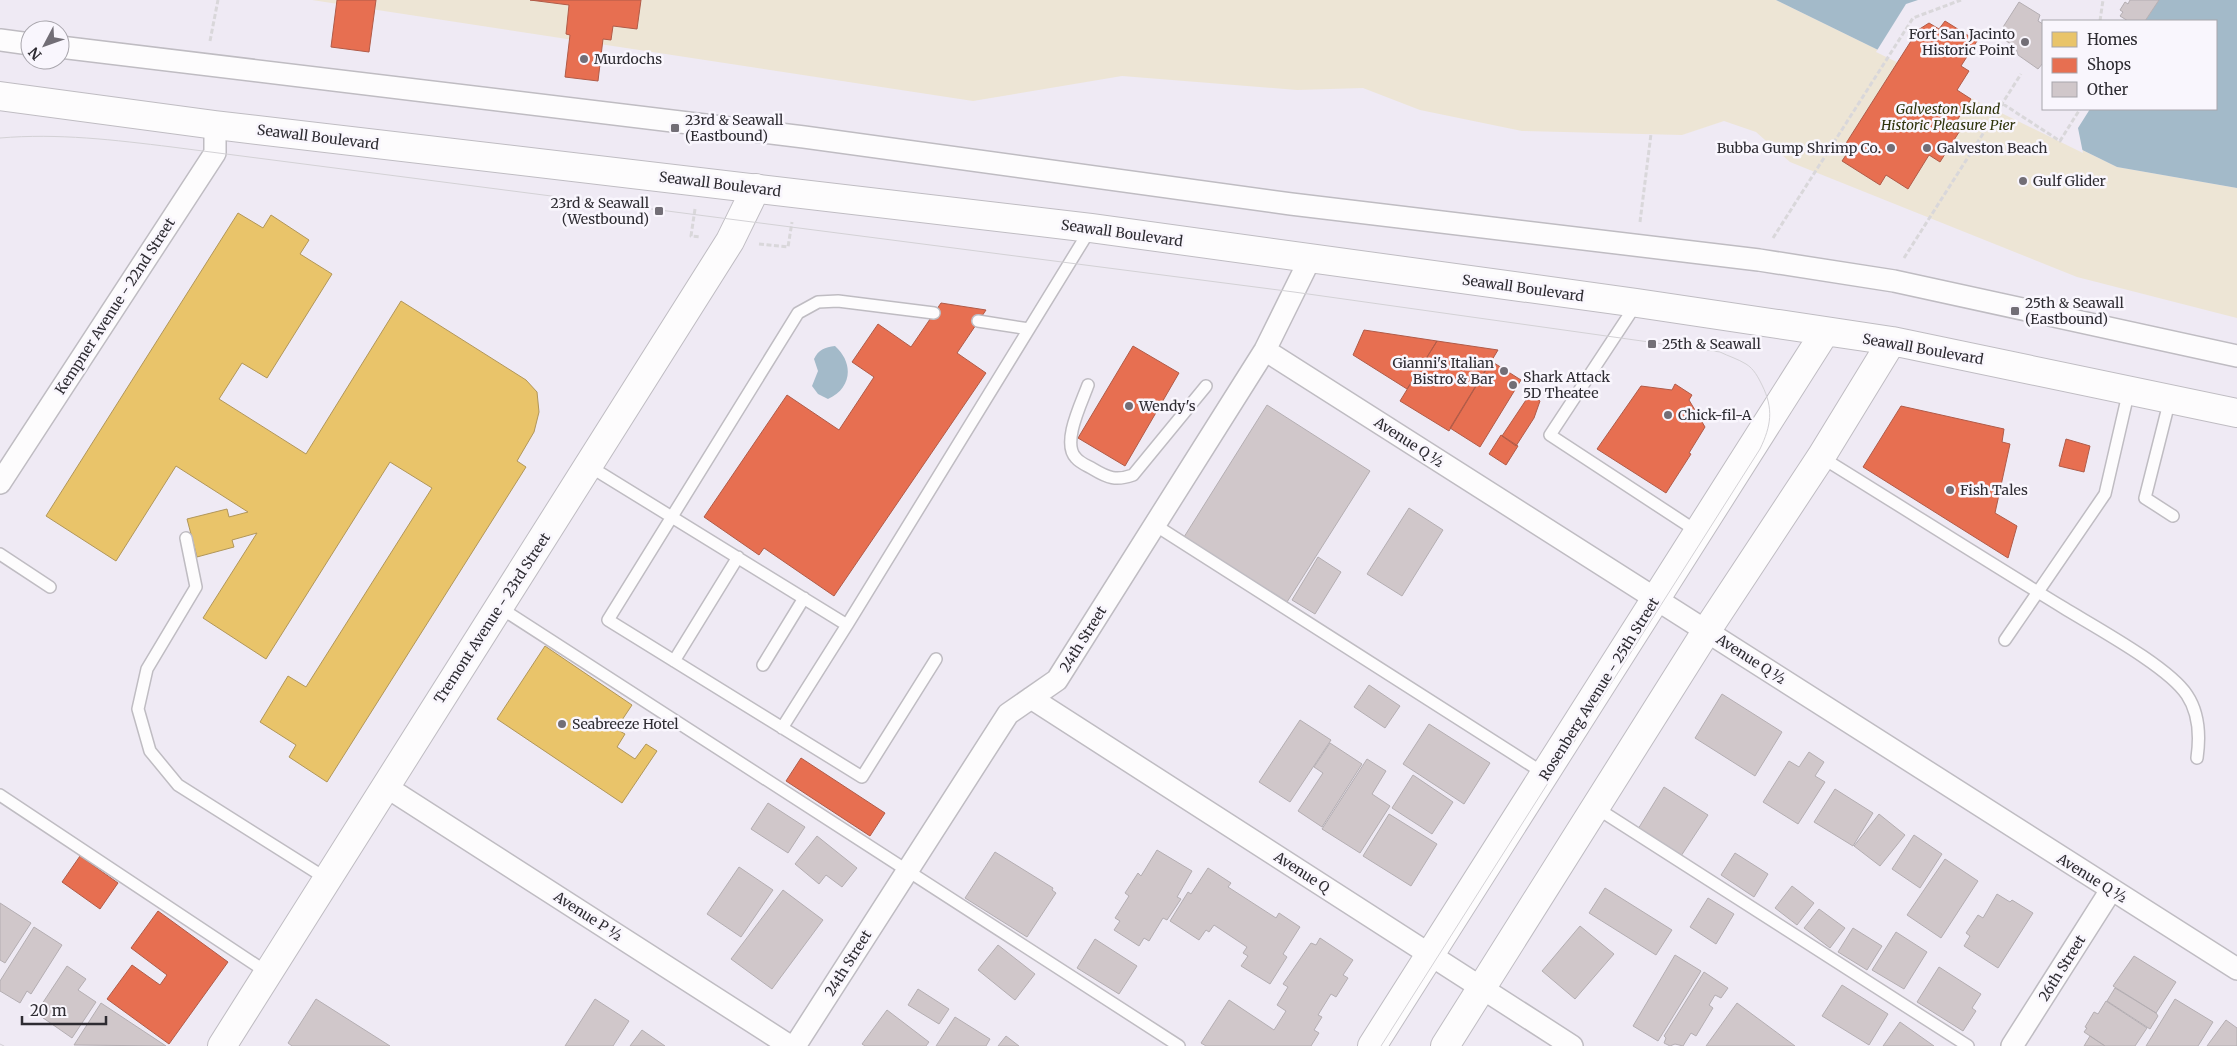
<svg xmlns="http://www.w3.org/2000/svg" width="2237" height="1046" font-family="Merriweather,serif">
<style>
.sand{fill:#ede5d5}
.water{fill:#a3bac9;fill-rule:evenodd}
.pier{fill:#efeaf4}
.homes{fill:#e9c46a;stroke:#b19659}
.shops{fill:#e76f51;stroke:#b05b48}
.building{fill:#d0c7ca;stroke:#b4aeb2}
.lines{fill:none;stroke-linecap:round;stroke-linejoin:round}
.lane-casing{stroke:#bfbcc2;stroke-width:14}
.street-casing{stroke:#bfbcc2;stroke-width:24}
.secondary-casing{stroke:#bfbcc2;stroke-width:30}
.primary-casing{stroke:#bfbcc2;stroke-width:30}
.path{stroke:#d9d7da;stroke-width:3;stroke-dasharray:5 2.5;stroke-linecap:butt}
.lane{stroke:#fdfcfd;stroke-width:11}
.street{stroke:#fdfcfd;stroke-width:21}
.secondary{stroke:#fdfcfd;stroke-width:28}
.primary{stroke:#fdfcfd;stroke-width:28}
.tram{stroke:#d3d1d5;stroke-width:1}
.poi-dot{fill:#726e76;stroke:#f9f6fd;stroke-width:2}
.labels{text-anchor:middle;stroke-width:5;stroke-linejoin:round;paint-order:stroke}
.poi-label{font-size:14px;fill:#2e2c32;stroke:#f9f6fd;text-anchor:start}
.park-label{font-size:14px;font-style:italic;fill:#2e330a;stroke:#f9f6fd}
.street-label{font-size:14px;fill:#2e2c32;stroke:#f9f6fd}
</style>
<rect width="100%" height="100%" fill="#efeaf4"/>
<path class="sand" d="M312 0H1776L2117 167 2237 188V318L2077 277 1790 162 1756 132 1724 121 1682 135 1522 131 1420 110 1363 88 1297 90 1122 76 973 101Z"/>
<path class="water" d="M1776 0H2237V188L2117 167ZM2043 21H2216V109H2043Z
M835 346C854 363 852 388 828 399L818 394 812 386 818 371 814 359C818 350 825 347 835 346Z"/>
<path class="pier" d="M1918 0H2159L2145 21H2043V109H2090L2078 128 2083 153 1876 52 1906 4Z"/>
<path class="homes" d="M238 213 263 228 271 215 309 240 300 254 332 274 267 378 242 363 219 399 306 454 401 301 526 380 537 392 539 412 534 432 517 461 526 467 327 782 289 757 296 745 260 722 288 676 306 687 432 488 390 462 266 659 203 618 257 533 232 540 234 547 197 557 187 519 227 509 229 517 248 512 176 466 116 561 46 516Z
M545 646 632 705 616 729 625 734 617 747 635 759 646 744 657 751 622 803 497 719Z"/>
<path class="shops" d="M337 0H376L369 52 331 47Z
M530 0H641L637 29 613 26 611 40 603 39 598 81 565 77 570 35 566 34 569 5Z
M1945 21 1977 41 1961 66 1969 71 1957 90 1971 99 1954 125 1961 129 1940 162 1929 155 1908 189 1886 175 1880 185 1842 161 1848 152 1843 148 1918 30 1929 23 1939 29Z
M941 303 986 310 957 353 986 373 834 596 764 548 759 555 704 517 787 395 839 430 874 377 852 362 878 324 911 347Z
M1364 330 1437 341 1407 389 1353 355Z
M1437 341 1498 350 1449 431 1400 401Z
M1133 346 1179 373 1125 466 1078 438Z
M1491 361 1521 380 1480 447 1450 428Z
M1675 384 1692 395 1689 400 1705 427 1689 453 1691 454 1666 493 1597 449 1641 386 1672 390Z
M1530 394 1540 401 1534 418 1516 446 1502 436Z
M1901 406 2004 429 2002 442 2010 444 1995 513 2017 526 2008 558 1863 467Z
M1501 435 1518 446 1506 465 1489 454Z
M2066 439 2090 446 2084 472 2059 466Z
M801 758 885 813 870 836 786 781Z
M80 856 118 883 100 909 62 882Z
M158 911 228 962 169 1044 107 999 132 965 160 985 167 975 131 948Z"/>
<path class="building" d="M2130 0H2159L2145 21H2128L2120 16 2123 12 2120 10 2125 2 2128 4Z
M2019 2 2040 15 2038 21 2043 24V63L2038 69 2018 55 2016 48 1998 35Z
M1267 405 1370 471 1287 602 1184 537Z
M1409 508 1443 530 1402 596 1367 574Z
M1318 557 1341 572 1315 614 1292 600Z
M1369 685 1400 706 1385 728 1354 707Z
M1722 694 1782 732 1755 776 1695 738Z
M1300 720 1331 740 1290 802 1259 782Z
M1429 724 1490 763 1464 804 1403 764Z
M1330 743 1362 764 1322 827 1298 811 1323 773 1314 767Z
M1809 752 1824 762 1815 776 1825 782 1798 824 1763 802 1789 761 1799 767Z
M1367 759 1386 771 1372 794 1390 806 1360 853 1322 829Z
M1413 775 1453 802 1432 834 1392 808Z
M1664 787 1708 815 1681 856 1638 829Z
M1835 789 1873 813 1853 846 1814 822Z
M768 803 805 827 788 853 751 829Z
M1389 814 1437 844 1411 886 1363 856Z
M1879 814 1905 835 1880 866 1854 846Z
M1914 835 1942 854 1920 888 1892 869Z
M817 836 857 868 842 887 826 875 819 884 795 864Z
M1157 850 1192 871 1177 897 1181 899 1167 920 1163 918 1149 941 1144 938 1139 946 1114 930 1120 921 1115 918 1129 896 1125 893 1138 873 1141 876Z
M995 852 1053 888 1052 890 1056 893 1027 937 965 898Z
M1735 853 1768 874 1754 897 1721 875Z
M1945 859 1978 881 1941 938 1907 915Z
M739 867 773 890 741 937 707 914Z
M1208 868 1231 883 1228 887 1276 918 1279 913 1300 927 1283 954 1287 957 1270 984 1241 966 1248 956 1243 953 1247 947 1214 925 1209 932 1206 930 1199 940 1170 921 1188 892 1191 894Z
M1792 886 1814 903 1797 925 1775 908Z
M1605 888 1672 930 1656 955 1589 913Z
M783 890 823 920 772 989 731 959Z
M1997 894 2010 902 2012 900 2033 913 1998 968 1964 946 1970 936 1966 933 1978 915 1983 918Z
M1708 898 1734 914 1716 944 1690 927Z
M0 903 31 923 5 963 0 960Z
M1819 909 1845 928 1830 948 1804 928Z
M1580 926 1614 954 1575 999 1542 971Z
M34 927 62 945 31 994 27 991 20 1003 0 991V981Z
M1853 928 1882 946 1867 970 1838 952Z
M1896 932 1927 952 1904 989 1872 970Z
M1320 938 1353 960 1343 975 1348 978 1336 997 1331 994 1318 1015 1322 1017 1314 1030 1319 1033 1311 1046H1206L1201 1043 1229 1000 1274 1030 1286 1011 1277 1005 1288 987 1283 984 1311 943 1316 945Z
M1095 939 1137 966 1119 994 1077 968Z
M998 945 1035 974 1015 1000 978 970Z
M1675 955 1701 971 1658 1041 1633 1026Z
M2134 956 2176 982 2156 1013 2113 986Z
M67 966 86 979 78 990 96 1002 72 1038 36 1013Z
M1939 967 1981 994 1972 1008 1976 1011 1963 1031 1917 1002Z
M1704 972 1728 988 1721 998 1715 995 1709 1005 1713 1008 1696 1036 1691 1033 1683 1046 1675 1044 1670 1046 1664 1043 1666 1038 1664 1036Z
M1842 985 1888 1014 1869 1045 1822 1016Z
M2115 988 2156 1013 2158 1016 2150 1029 2107 1001Z
M918 989 949 1009 939 1024 908 1005Z
M316 999 390 1046H292L288 1043Z
M595 999 629 1021 613 1046H565Z
M2175 999 2213 1022 2198 1046H2146Z
M2106 1001 2147 1028 2135 1046H2105L2084 1032 2087 1028 2085 1027 2094 1012 2098 1014Z
M101 1003 166 1046 74 1045Z
M1737 1003 1795 1046H1706Z
M887 1010 929 1042 926 1046H865L862 1044Z
M955 1017 990 1039 986 1046H936Z
M2226 1020 2237 1028V1046H2207Z
M1900 1022 1934 1046H1883Z
M642 1030 665 1046H630Z
M1006 1036 1019 1046H998Z
M2090 1036 2105 1046H2084Z"/>
<g class="lines">
<g class="lane-casing">
<path id="lane" d="M1637 303 1550 435 1698 532
M934 313 838 301 818 302 798 313 608 620 862 777 936 659
M978 321 1029 329
M1088 385C1082 402 1061 443 1076 458 1080 463 1088 466 1093 469 1108 478 1116 481 1133 475L1206 386
M2170 399 2145 498 2173 516
M1821 457C1902 507 1982 558 2064 608 2095 627 2169 667 2187 695 2199 713 2200 737 2197 758
M589 466 847 625 1091 228
M1155 525 1545 774
M186 538 196 587 147 669 138 709 150 751 178 785 327 879
M0 554 50 587
M499 607 1179 1046
M2005 640 2105 494 2129 390
M674 661 738 557
M763 665 804 598
M782 728 847 625
M0 795 268 973
M1595 807 1968 1046"/>
</g>
<g class="street-casing">
<path id="street" d="M0 40 30 44
M60 47 804 137 1291 204 1759 260 1894 281 2237 356
M1265 350 2237 969
M0 483 215 153V125
M1031 698 1572 1046
M385 786 790 1046
M795 1046 1008 714 1057 680 1265 350 1310 259
M2012 1046 2111 890"/>
</g>
<g class="secondary-casing">
<path id="secondary" d="M222 1046 730 241 756 188"/>
</g>
<g class="primary-casing">
<path id="primary" d="M0 96 215 125 1091 228 1637 303 1892 341 2237 413
M1372 1046 1825 332
M1445 1046 1707 630 1821 457 1892 341"/>
</g>
<path class="path" d="M2100 21 2103 0
M210 41 218 0
M2003 104 2060 141 2080 109
M695 209 691 236 700 237
M1640 222 1651 134
M1773 238 1913 18 1961 0
M759 244 788 247 792 222
M1904 258 2021 74"/>
<use href="#lane" class="lane"/>
<use href="#street" class="street"/>
<use href="#secondary" class="secondary"/>
<use href="#primary" class="primary"/>
<path class="tram" d="M0 138C58 133 115 140 172 147L1294 292 1720 352C1728 356 1738 359 1746 364 1754 369 1758 377 1762 385 1774 409 1771 426 1760 449L1381 1046
M0 1044 4 1046"/>
</g>
<g class="poi-dot">
<circle cx="2025" cy="42" r="5"/>
<circle cx="584" cy="59" r="5"/>
<rect x="670" y="123" width="10" height="10" rx="2.5"/>
<circle cx="1891" cy="148" r="5"/>
<circle cx="1927" cy="148" r="5"/>
<circle cx="2023" cy="181" r="5"/>
<rect x="654" y="206" width="10" height="10" rx="2.5"/>
<rect x="2010" y="306" width="10" height="10" rx="2.5"/>
<rect x="1647" y="339" width="10" height="10" rx="2.5"/>
<circle cx="1504" cy="371" r="5"/>
<circle cx="1513" cy="385" r="5"/>
<circle cx="1129" cy="406" r="5"/>
<circle cx="1668" cy="415" r="5"/>
<circle cx="1950" cy="490" r="5"/>
<circle cx="562" cy="724" r="5"/>
</g>
<g class="labels">
<g class="poi-label">
<text x="2015" y="39" text-anchor="end">Fort San Jacinto<tspan x="2015" dy="16">Historic Point</tspan></text>
<text x="594" y="64">Murdochs</text>
<text x="685" y="125">23rd &amp; Seawall<tspan x="685" dy="16">(Eastbound)</tspan></text>
<text x="1881" y="153" text-anchor="end">Bubba Gump Shrimp Co.</text>
<text x="1937" y="153">Galveston Beach</text>
<text x="2033" y="186">Gulf Glider</text>
<text x="649" y="208" text-anchor="end">23rd &amp; Seawall<tspan x="649" dy="16">(Westbound)</tspan></text>
<text x="2025" y="308">25th &amp; Seawall<tspan x="2025" dy="16">(Eastbound)</tspan></text>
<text x="1662" y="349">25th &amp; Seawall</text>
<text x="1494" y="368" text-anchor="end">Gianni's Italian<tspan x="1494" dy="16">Bistro &amp; Bar</tspan></text>
<text x="1523" y="382">Shark Attack<tspan x="1523" dy="16">5D Theatee</tspan></text>
<text x="1139" y="411">Wendy's</text>
<text x="1678" y="420">Chick-fil-A</text>
<text x="1960" y="495">Fish Tales</text>
<text x="572" y="729">Seabreeze Hotel</text>
</g>
<g class="park-label">
<text x="1948" y="114">Galveston Island<tspan x="1948" dy="16">Historic Pleasure Pier</tspan></text>
</g>
<g class="street-label">
<text transform="translate(318 137) rotate(7)" y="5">Seawall Boulevard</text>
<text transform="translate(720 184) rotate(7)" y="5">Seawall Boulevard</text>
<text transform="translate(1122 233) rotate(8)" y="5">Seawall Boulevard</text>
<text transform="translate(1523 288) rotate(8)" y="5">Seawall Boulevard</text>
<text transform="translate(115 306) rotate(-57)" y="5">Kempner Avenue - 22nd Street</text>
<text transform="translate(1923 349) rotate(10)" y="5">Seawall Boulevard</text>
<text transform="translate(1409 442) rotate(33)" y="5">Avenue Q ½</text>
<text transform="translate(492 618) rotate(-57)" y="5">Tremont Avenue - 23rd Street</text>
<text transform="translate(1083 639) rotate(-58)" y="5">24th Street</text>
<text transform="translate(1751 659) rotate(33)" y="5">Avenue Q ½</text>
<text transform="translate(1599 689) rotate(-58)" y="5">Rosenberg Avenue - 25th Street</text>
<text transform="translate(1302 872) rotate(33)" y="5">Avenue Q</text>
<text transform="translate(2092 878) rotate(32)" y="5">Avenue Q ½</text>
<text transform="translate(588 916) rotate(33)" y="5">Avenue P ½</text>
<text transform="translate(848 963) rotate(-58)" y="5">24th Street</text>
<text transform="translate(2062 968) rotate(-58)" y="5">26th Street</text>
</g>
</g>
<rect x="2042" y="20" width="175" height="90" fill="#f9f6fd" stroke="#a8a5ac"/>
<rect x="2052" y="32" width="25" height="15" fill="#e9c46a" stroke="#a8a5ac"/>
<text x="2087" y="45" font-size="15" fill="#2e2c32">Homes</text>
<rect x="2052" y="58" width="25" height="15" fill="#e76f51" stroke="#a8a5ac"/>
<text x="2087" y="70" font-size="15" fill="#2e2c32">Shops</text>
<rect x="2052" y="82" width="25" height="15" fill="#d0c7ca" stroke="#a8a5ac"/>
<text x="2087" y="95" font-size="15" fill="#2e2c32">Other</text>
<g transform="translate(45 45) rotate(229)"><circle r="24" fill="#f9f6fd" stroke="#a8a5ac"/>
<path d="M0-4L9 19L0 12L-9 19Z" fill="#726e76"/>
<text y="-8" font-size="14" font-weight="bold" text-anchor="middle" fill="#2e2c32">N</text>
</g>
<path d="M22 1016v8h84v-8" fill="none" stroke="#2e2c32" stroke-width="2.5"/>
<text x="30" y="1016" font-size="15" fill="#2e2c32" stroke="#f9f6fd" stroke-width="4" paint-order="stroke">20 m</text>
</svg>
